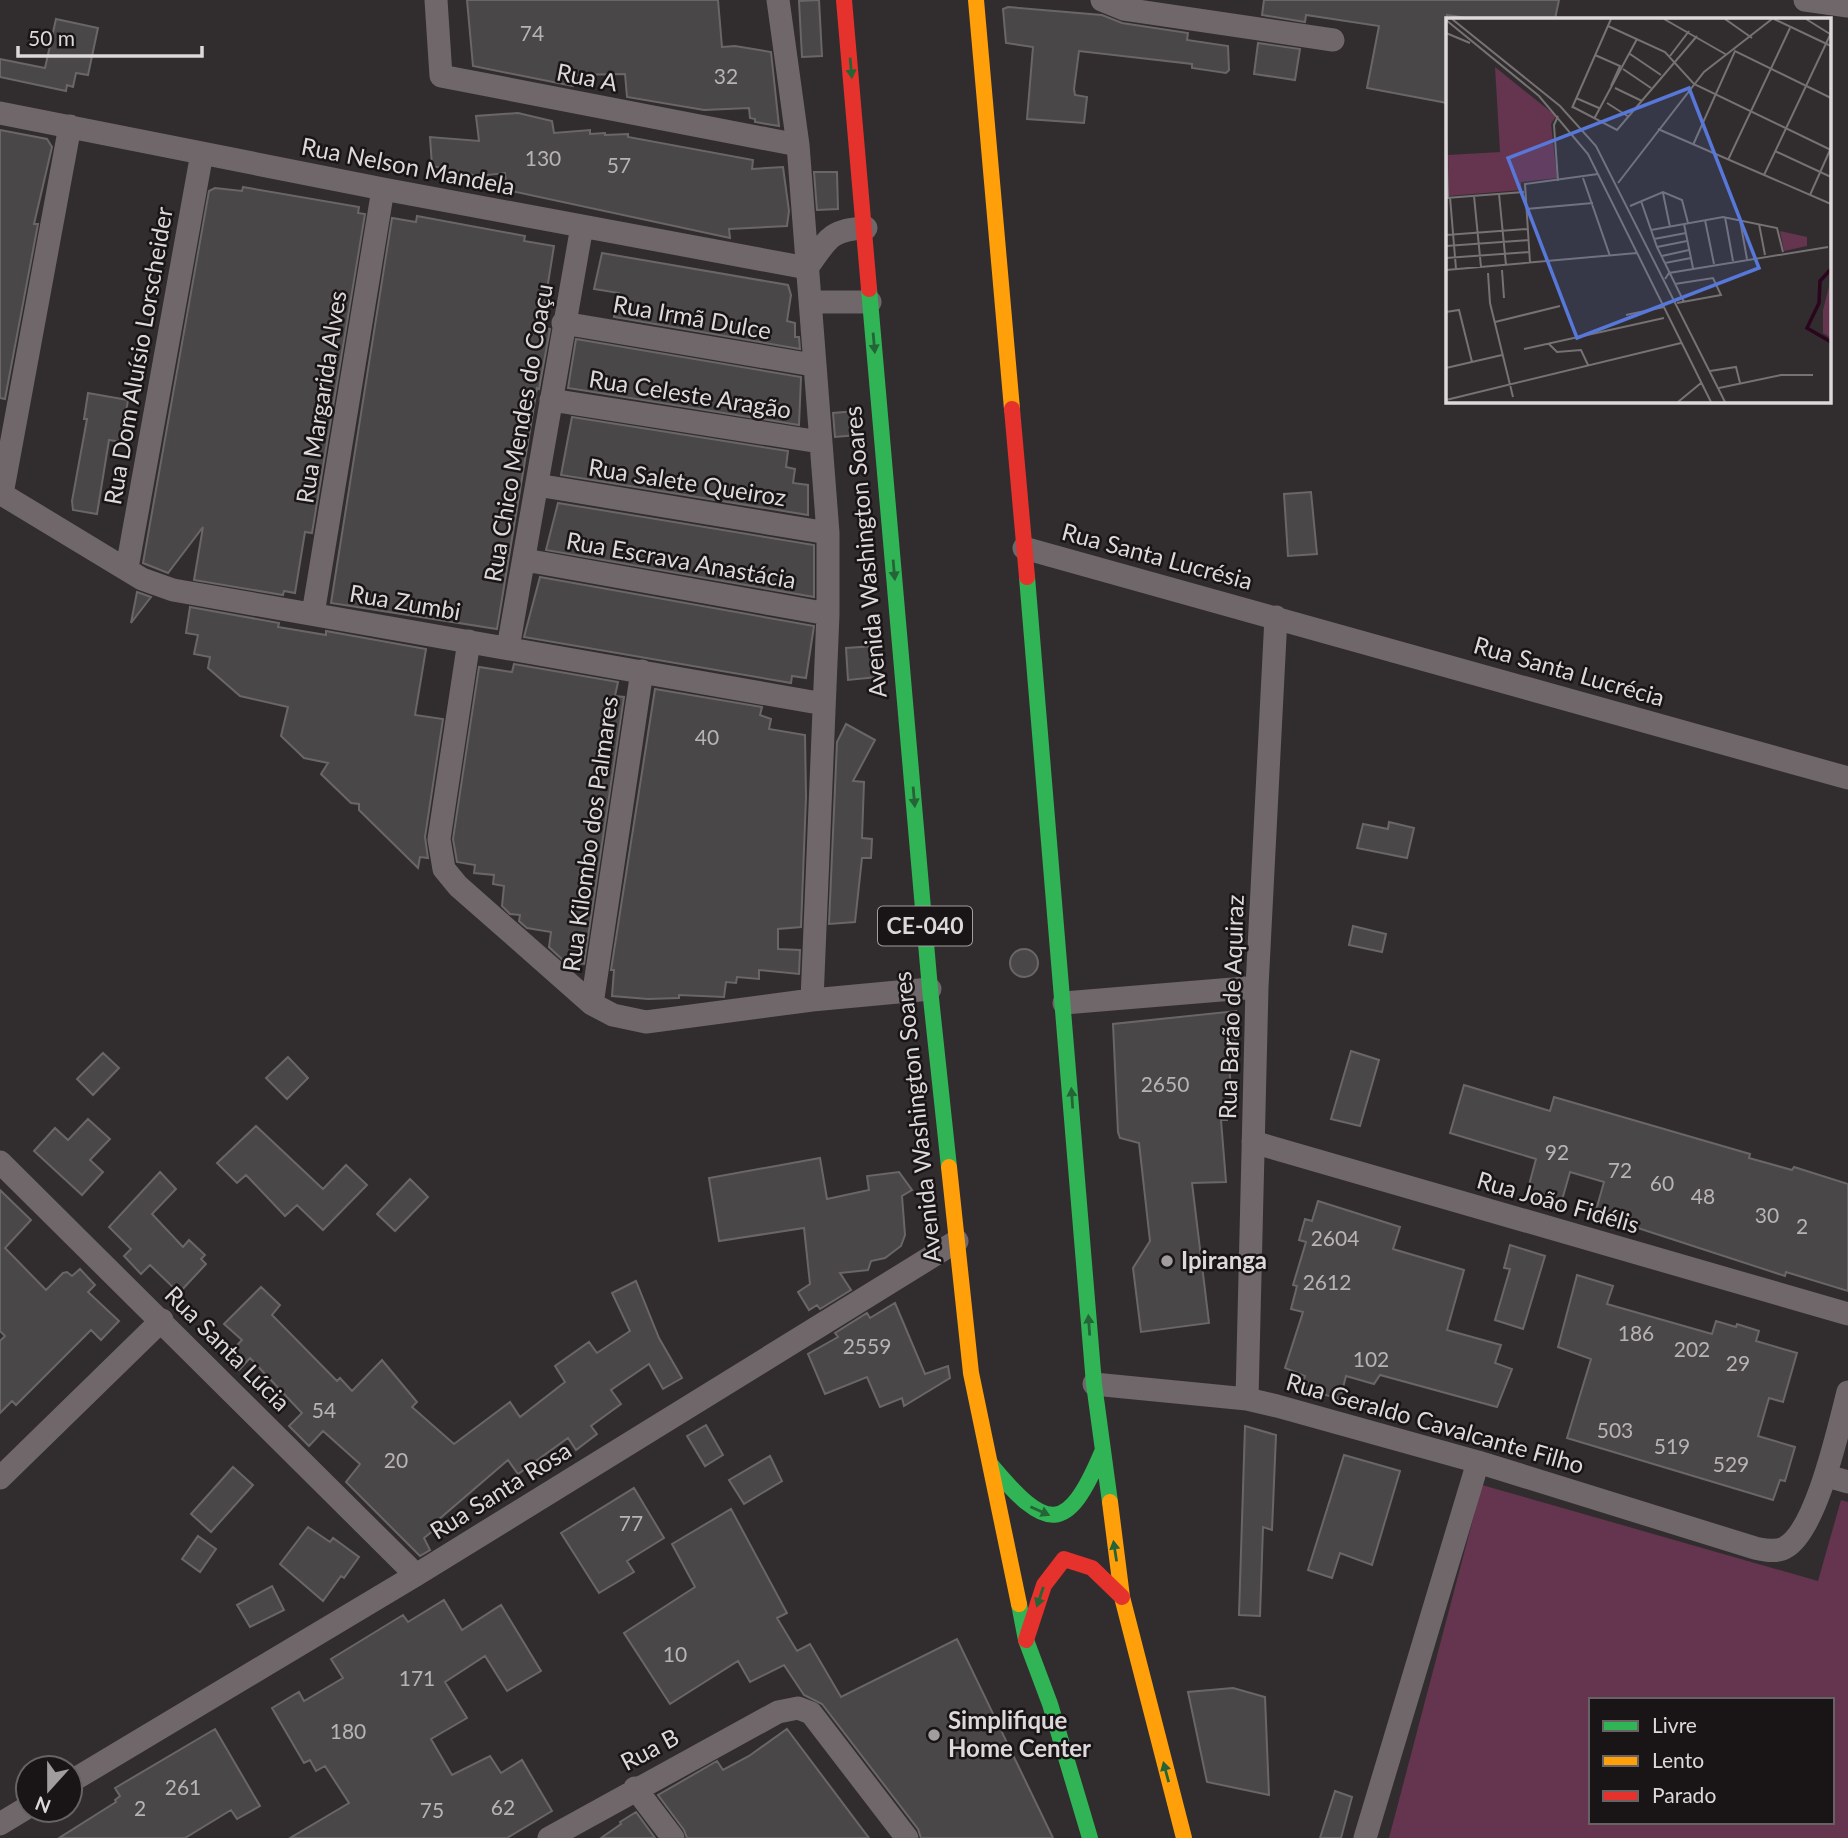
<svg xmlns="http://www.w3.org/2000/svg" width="1848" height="1838" font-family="Lato,sans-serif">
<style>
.green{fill:#65344f;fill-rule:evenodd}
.building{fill:#4a4748;stroke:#6a6668;stroke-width:2}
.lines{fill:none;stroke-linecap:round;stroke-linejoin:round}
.street{stroke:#70676b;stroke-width:23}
.fast{stroke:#30b455;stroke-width:16}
.slow{stroke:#ff9f0a;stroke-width:16}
.jam{stroke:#e5322d;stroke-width:16}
.oneway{fill:#246436}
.poi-dot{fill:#a19c9e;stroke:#191517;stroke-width:2.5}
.labels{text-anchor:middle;stroke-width:5;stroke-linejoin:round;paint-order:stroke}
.number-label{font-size:21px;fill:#b8b4b6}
.shield{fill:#191517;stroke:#a29ea0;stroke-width:2}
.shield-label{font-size:23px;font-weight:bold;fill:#ddd8da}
.street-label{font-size:24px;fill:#ddd8da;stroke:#191517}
.poi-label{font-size:24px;font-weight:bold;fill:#ddd8da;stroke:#191517;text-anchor:start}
.inset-river{fill:none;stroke:#2b051d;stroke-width:3.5}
.inset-road{fill:none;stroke:#767173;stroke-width:2}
.view{fill:#5777d9;fill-opacity:0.15;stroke:#5777d9;stroke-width:3.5}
.inset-edge{fill:none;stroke:#ddd8da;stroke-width:3.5}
</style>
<rect width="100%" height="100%" fill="#312d2f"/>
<path class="green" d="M1482 1485 1818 1581 1841 1500 1848 1502V1838H1389ZM1591 1700H1832V1822H1591Z"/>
<path class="building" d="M467 0H718L722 47 735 46 771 52 779 126 755 122V119L750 118 749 108 704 110 627 97 625 74 573 75V86L473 66Z
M819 0 822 56 802 57 799 1Z
M1264 0H1559L1555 19H1473L1447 15V103L1367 88 1379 26 1306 15 1305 22 1262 15Z
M1008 7 1102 15 1122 23 1188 33 1187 40 1228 46 1229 70 1226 73 1192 68V64L1079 51 1074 89 1075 95 1087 97 1084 123 1027 119 1033 47 1006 43 1003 9Z
M56 19 98 28 88 75 76 73 73 87 67 85 66 91 0 77V59L45 68Z
M1258 43 1300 49 1295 80 1254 74Z
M518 113 552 121 554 133 590 130V134L605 133V135L628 134V137L753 160 752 169 783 167 789 211 787 226 729 229 730 238 507 190 505 173 478 176 432 166 430 137 479 141 476 116Z
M0 130 47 139 52 147 34 224H38L5 399 0 398Z
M814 172H837L838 209 817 210Z
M243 187 359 207 358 213 365 214 312 533 305 532 295 593 284 591 283 595 194 580 203 527 168 573 143 563 209 191 215 188 242 191Z
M417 216 525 236 524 241 554 246 545 302H550L545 328 550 329 539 389 537 388 497 629 331 603 392 218 416 222Z
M602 253 788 285 791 295 787 321 795 323V337H799L800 349 614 317 619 293 594 289Z
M576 339 801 377 799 425 568 388Z
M88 393 128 400 121 442 109 440 97 514 73 510 72 501 87 419H84Z
M855 411 857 435 835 437 833 413Z
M572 417 788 451 786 467 795 469 793 483 808 485V515L561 475Z
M1311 492 1317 554 1288 556 1284 494Z
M558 503 814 545V597L546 550Z
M540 577 814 626 806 678 792 676 791 683 524 637Z
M137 592 151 597 131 623Z
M190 607 279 623 278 627 326 635V631L426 649 415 715 443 719 425 837 428 858 420 857 418 868 359 810V804L351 803 321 774 328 763 304 758 281 736 288 707 240 696 208 668 210 657 194 654 198 635 186 633Z
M875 646 877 677 848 680 846 648Z
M514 664 618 682 615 696 624 697 584 964 565 962 549 947 551 932 527 928 519 921 520 915 510 914 502 906 504 886 493 884 494 875 474 873 475 865 457 862 453 839 479 667 512 672Z
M655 689 762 707 760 715 771 719 769 729 805 735 806 797 801 927 778 929V949L800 950 799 974 759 970V979L737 977 736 983 726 982 724 997 679 995V998L648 999 612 996 614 970H611Z
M846 724 875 740 853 781 864 782 862 838 872 839 871 858H862L855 922 829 924 837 742Z
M1389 822 1414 828 1407 858 1357 848 1363 824 1388 829Z
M1353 926 1386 934 1382 952 1349 945Z
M1010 963a14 14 0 1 1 28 0a14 14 0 1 1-28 0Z
M1236 1011 1235 1057 1229 1058 1232 1112 1227 1113V1120H1221L1226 1182 1192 1183 1209 1323 1141 1332 1133 1268 1150 1241 1139 1143 1120 1138 1118 1132 1113 1024Z
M1351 1051 1379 1060 1360 1126 1331 1119Z
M103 1053 119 1068 93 1095 77 1079Z
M288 1057 308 1078 287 1099 266 1078Z
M1464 1085 1550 1111 1554 1097 1750 1154 1749 1158 1792 1170 1794 1167 1848 1184V1291L1786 1272 1785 1276 1595 1214 1604 1182 1570 1172 1560 1207 1526 1196 1536 1159 1450 1133Z
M88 1119 110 1139 90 1160 103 1172 82 1195 34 1151 55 1128 68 1140Z
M256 1126 323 1189 346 1165 367 1185 323 1230 297 1205 285 1216 246 1175 237 1183 217 1163Z
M820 1158 827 1199 869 1190 867 1176 899 1172 912 1190 902 1196 905 1235 901 1246 885 1258 871 1261 868 1270 840 1273 851 1290 820 1309 817 1305 809 1310 798 1292 810 1284 804 1228 719 1241 709 1178Z
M160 1172 176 1189 152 1214 183 1247 189 1240 205 1255 201 1259 206 1264 179 1293 150 1265 141 1274 124 1256 131 1249 109 1227Z
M410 1179 428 1197 395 1231 377 1214Z
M0 1190 31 1220 5 1248 46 1290 63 1273 67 1272 72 1276 80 1269 95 1285 88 1292 119 1321 101 1340 91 1330 16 1405 12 1401 0 1413V1341L5 1336 0 1331Z
M1318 1201 1400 1227 1393 1249 1464 1270 1447 1330 1501 1345 1495 1363 1512 1369 1497 1407 1380 1375 1374 1384 1346 1376 1340 1399 1301 1388 1305 1376 1285 1368 1303 1312 1291 1309 1297 1286 1293 1285 1306 1242 1299 1240 1305 1219 1312 1221Z
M1510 1245 1545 1256 1523 1329 1495 1320 1510 1269 1504 1268Z
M1577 1275 1613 1286 1607 1304 1712 1334 1716 1321 1736 1327 1737 1324 1759 1331 1756 1341 1797 1353 1783 1402 1769 1398 1758 1436 1795 1447 1785 1481 1780 1480 1773 1500 1567 1438 1591 1359 1558 1347Z
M636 1281 659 1338 682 1378 663 1389 649 1364 611 1390 621 1404 591 1426 597 1434 576 1450 568 1438 518 1474 508 1460 437 1521 440 1525 424 1538 430 1550 420 1556 346 1482 360 1464 323 1431 309 1446 289 1426 302 1413 250 1358 239 1370 225 1358 242 1340 224 1324 261 1287 280 1305 272 1315 337 1381 340 1378 352 1391 382 1360 417 1402 412 1407 454 1444 510 1402 520 1417 565 1382 555 1366 589 1342 597 1353 630 1331 612 1293Z
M895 1303 925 1374 948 1366 950 1378 904 1406 902 1398 880 1407 867 1377 825 1394 808 1354 838 1337 835 1333 867 1313 870 1318Z
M706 1425 723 1455 705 1466 687 1436Z
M1245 1426 1276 1435 1272 1530 1263 1527 1260 1616 1239 1615Z
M1344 1455 1400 1471 1372 1565 1340 1553 1332 1578 1308 1570Z
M770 1456 782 1481 744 1504 729 1480Z
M233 1467 253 1485 211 1532 191 1514Z
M634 1488 664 1538 627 1561 634 1572 599 1593 561 1533Z
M731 1509 787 1613 777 1618 797 1651 810 1644 841 1697 957 1639 1053 1838H921L918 1829 822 1704 804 1695 784 1665 750 1682 738 1661 670 1704 624 1633 695 1587 672 1544Z
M308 1527 330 1542 333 1538 359 1557 344 1578 341 1576 323 1601 280 1564Z
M198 1536 216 1549 200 1572 182 1559Z
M272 1586 284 1610 250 1627 237 1605Z
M444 1600 462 1630 501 1605 541 1671 507 1691 485 1656 445 1682 467 1718 431 1739 452 1775 490 1756 501 1773 522 1760 552 1811 507 1838H290L349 1803 325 1766 316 1771 310 1760 304 1763 272 1708 299 1692 304 1701 343 1678 331 1659 403 1615 408 1622Z
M1233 1688 1265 1697 1269 1795 1207 1782 1188 1692Z
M215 1729 260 1806 237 1819 231 1810 185 1838H59L116 1802 115 1800 120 1796 115 1788Z
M787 1729 869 1838H687L684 1830 658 1795 717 1761 723 1770 749 1756Z
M1335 1791 1352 1797 1341 1838H1320Z
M636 1812 655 1838H601L621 1824 620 1822Z"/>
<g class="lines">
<path class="street" d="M436 0 441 76 798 145
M778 0 798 145 828 533V614L812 1000
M1102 0 1124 9 1333 40
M1805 0 1848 6
M0 113 383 189 807 268C827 240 830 229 866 228
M811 302H870
M563 323 813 365
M551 400 820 442
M537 485 828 533
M0 493 142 579 173 590 824 704
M2 494 70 126
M1024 548 1848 778
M525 560 828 614
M127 568 202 153
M313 614 383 189
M469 641 439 839 444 869 458 886 592 1004 613 1015 646 1022 812 1000 930 989
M508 648 582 226
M1064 1003 1257 987
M592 1004 642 671
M1253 1142 1848 1314
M0 1162 416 1575
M1094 1384 1247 1399 1277 1406 1478 1462 1755 1548C1765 1550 1777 1553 1786 1547 1817 1529 1839 1426 1848 1392
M1247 1399 1257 987 1276 617
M1827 1476 1848 1482
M0 1478 162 1320
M70 1782 416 1575 957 1241
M635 1788 673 1838
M0 1824 28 1807
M549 1838 778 1712 798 1708 811 1713 907 1838
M1365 1838 1478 1462"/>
<path class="fast" d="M869 289 930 989 949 1167
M1027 577 1094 1384 1110 1502
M991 1465C1047 1532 1067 1535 1102 1452
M1019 1604 1026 1640 1050 1704 1090 1838"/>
<path class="slow" d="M976 0 1012 409
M949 1167 971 1373 1019 1604
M1110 1502 1122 1597 1184 1838"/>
<path class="jam" d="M844 0 869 289
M1012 409 1027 577
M1026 1640 1044 1585 1064 1559 1092 1568 1122 1597"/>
</g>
<defs><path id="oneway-solid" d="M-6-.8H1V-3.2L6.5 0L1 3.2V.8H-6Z" transform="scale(1.75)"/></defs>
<g class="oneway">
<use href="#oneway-solid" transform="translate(851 68) rotate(85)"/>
<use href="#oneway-solid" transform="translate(874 343) rotate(85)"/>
<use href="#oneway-solid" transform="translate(894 570) rotate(85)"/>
<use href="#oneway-solid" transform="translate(914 797) rotate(85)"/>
<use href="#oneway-solid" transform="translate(1072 1098) rotate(-94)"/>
<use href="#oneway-solid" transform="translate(1089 1325) rotate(-94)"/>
<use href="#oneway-solid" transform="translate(1040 1511) rotate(24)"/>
<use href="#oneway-solid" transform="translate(1115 1551) rotate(-99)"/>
<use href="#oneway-solid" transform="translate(1040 1597) rotate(109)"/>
<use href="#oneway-solid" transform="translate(1166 1772) rotate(-105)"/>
</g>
<g class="poi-dot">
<circle cx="1167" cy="1261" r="7"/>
<circle cx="934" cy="1735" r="7"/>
</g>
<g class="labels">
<g class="number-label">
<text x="532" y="41">74</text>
<text x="726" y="84">32</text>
<text x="543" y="166">130</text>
<text x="619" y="173">57</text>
<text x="707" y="745">40</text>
<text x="1165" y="1092">2650</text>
<text x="1557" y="1160">92</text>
<text x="1620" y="1178">72</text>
<text x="1662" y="1191">60</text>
<text x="1703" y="1204">48</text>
<text x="1767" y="1223">30</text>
<text x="1802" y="1234">2</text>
<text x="1335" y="1246">2604</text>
<text x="1327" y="1290">2612</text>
<text x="1636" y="1341">186</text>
<text x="867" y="1354">2559</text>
<text x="1692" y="1357">202</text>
<text x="1371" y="1367">102</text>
<text x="1738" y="1371">29</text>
<text x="324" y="1418">54</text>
<text x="1615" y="1438">503</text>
<text x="1672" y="1454">519</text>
<text x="396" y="1468">20</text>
<text x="1731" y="1472">529</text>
<text x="631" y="1531">77</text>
<text x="675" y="1662">10</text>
<text x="417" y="1686">171</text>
<text x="348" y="1739">180</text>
<text x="183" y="1795">261</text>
<text x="503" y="1815">62</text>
<text x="140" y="1816">2</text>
<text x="432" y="1818">75</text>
</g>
<rect class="shield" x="878" y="906.5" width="94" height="39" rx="5"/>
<g class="shield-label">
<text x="925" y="934">CE-040</text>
</g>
<g class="street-label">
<text transform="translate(587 78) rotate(11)" y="8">Rua A</text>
<text transform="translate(408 167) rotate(11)" y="8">Rua Nelson Mandela</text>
<text transform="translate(692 318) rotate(10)" y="8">Rua Irmã Dulce</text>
<text transform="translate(139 356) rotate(-80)" y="8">Rua Dom Aluísio Lorscheider</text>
<text transform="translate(690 395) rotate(9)" y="8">Rua Celeste Aragão</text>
<text transform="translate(322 397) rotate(-81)" y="8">Rua Margarida Alves</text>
<text transform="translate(519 433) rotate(-80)" y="8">Rua Chico Mendes do Coaçu</text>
<text transform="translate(687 483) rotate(9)" y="8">Rua Salete Queiroz</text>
<text transform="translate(866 552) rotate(-95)" y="8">Avenida Washington Soares</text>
<text transform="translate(1157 557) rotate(15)" y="8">Rua Santa Lucrésia</text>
<text transform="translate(681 561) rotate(10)" y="8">Rua Escrava Anastácia</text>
<text transform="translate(405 603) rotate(10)" y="8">Rua Zumbi</text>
<text transform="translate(1569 672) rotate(16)" y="8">Rua Santa Lucrécia</text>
<text transform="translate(591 834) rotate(-82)" y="8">Rua Kilombo dos Palmares</text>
<text transform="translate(1232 1007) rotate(-88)" y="8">Rua Barão de Aquiraz</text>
<text transform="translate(918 1117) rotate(-96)" y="8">Avenida Washington Soares</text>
<text transform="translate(1558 1203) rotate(16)" y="8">Rua João Fidélis</text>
<text transform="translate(227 1349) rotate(45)" y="8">Rua Santa Lúcia</text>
<text transform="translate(1435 1424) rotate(16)" y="8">Rua Geraldo Cavalcante Filho</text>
<text transform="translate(501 1491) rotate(-32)" y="8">Rua Santa Rosa</text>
<text transform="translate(650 1750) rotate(-28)" y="8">Rua B</text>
</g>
<g class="poi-label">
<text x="1181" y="1269">Ipiranga</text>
<text x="948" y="1729">Simplifique<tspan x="948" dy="28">Home Center</tspan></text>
</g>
</g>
<g transform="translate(1446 18)">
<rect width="385" height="385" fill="#312d2f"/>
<path d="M49 49 110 98 105 106 111 160 75 164V172L3 178 2 137 54 134ZM334 213 361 219V228L338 233ZM385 261V320L377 315V292Z" fill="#65344f"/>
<path class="inset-river" d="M385 251 374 263 373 285 361 310 385 324"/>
<path class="inset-road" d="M6 1 114 88 150 128 279 384M218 1 281 37M279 1 306 20M328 1 385 28M360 1 384 16M0 2 93 78 142 136 265 384M162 8 219 34 248 66 385 132M0 15 24 25M184 36 215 57M149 37 174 48 165 68M224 38 243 13M177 51 205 70M169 70 196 83M130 80 153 90M161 85 183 99M127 89 171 112 251 18M126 90 165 1M112 98 108 107 112 163M148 101 191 21M212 111 385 186M0 115 2 179M247 127 289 33 385 80M329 133 385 159M282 142 344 10M318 157 385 15M137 160 164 238M172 165 258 54 326 1M217 175 224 209M53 176 60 247M364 177 384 132M28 178 35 249M4 179 10 251M0 180 78 174M195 183 211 229 238 284M184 188 217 174 236 182 242 205M80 191 147 185M279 199 287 243M259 202 268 246M294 202 301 241M238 206 247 250M313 206 319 237M205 212 277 199 331 210 337 234M0 217 81 211M208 221 240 215M0 228 82 222M211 229 241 223M216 238 243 232M0 240 83 234M84 245 79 166 152 156M219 245 245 240M0 252 191 235M56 252 58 280M42 255 44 285 67 379M219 261 223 255 382 229M229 266 267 260 275 277 231 285M0 294 13 292 26 344M180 297 218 289M49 304 114 288M102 325 111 334 135 332 142 347M78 331 218 300M0 350 56 337M264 353 290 349 294 365M273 370 335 357H367M0 382 235 325M232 384 255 365"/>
<path class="view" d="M243 70 313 250 131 320 62 140Z"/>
<rect width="385" height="385" class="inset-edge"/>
</g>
<rect x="1589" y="1698" width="245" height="126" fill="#191517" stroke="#676365" stroke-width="2"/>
<rect x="1603" y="1721" width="35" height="10" fill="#30b455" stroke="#676365" stroke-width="2"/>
<text x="1652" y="1733" font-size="21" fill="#ddd8da">Livre</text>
<rect x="1603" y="1756" width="35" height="10" fill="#ff9f0a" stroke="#676365" stroke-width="2"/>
<text x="1652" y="1768" font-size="21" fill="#ddd8da">Lento</text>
<rect x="1603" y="1791" width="35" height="10" fill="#e5322d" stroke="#676365" stroke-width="2"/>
<text x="1652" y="1803" font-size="21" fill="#ddd8da">Parado</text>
<g transform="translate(49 1789) rotate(201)"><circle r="33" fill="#191517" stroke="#676365" stroke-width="2"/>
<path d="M0-5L12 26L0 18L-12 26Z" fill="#a19c9e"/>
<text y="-10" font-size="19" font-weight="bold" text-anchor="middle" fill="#ddd8da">N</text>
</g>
<path d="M18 46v10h184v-10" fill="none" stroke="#ddd8da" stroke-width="3.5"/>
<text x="28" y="46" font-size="21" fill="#ddd8da" stroke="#191517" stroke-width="5" paint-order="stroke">50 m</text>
</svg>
